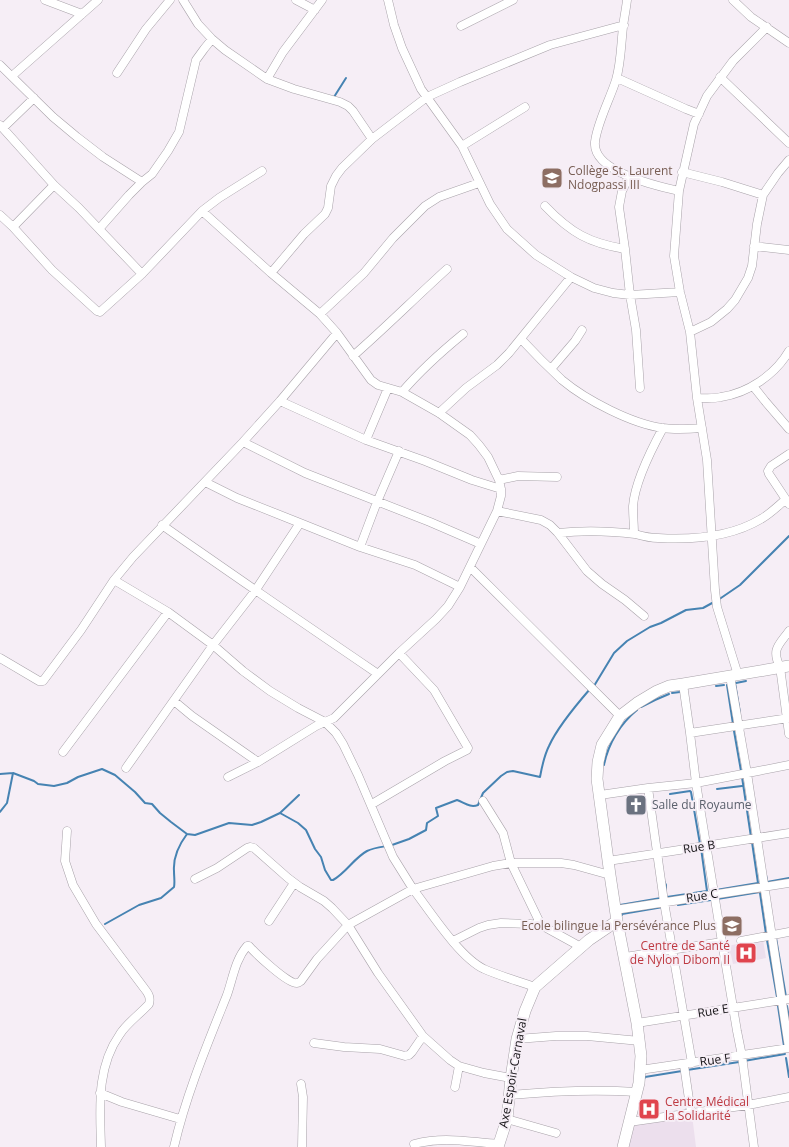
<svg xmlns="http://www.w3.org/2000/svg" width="789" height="1147" font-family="'Open Sans',sans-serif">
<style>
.built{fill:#ecdfed}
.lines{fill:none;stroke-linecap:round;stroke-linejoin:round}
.stream{stroke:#4683b2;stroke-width:2}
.street-casing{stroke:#a8a2a9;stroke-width:9}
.secondary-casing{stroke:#a8a2a9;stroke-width:12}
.street{stroke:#fff;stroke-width:8}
.secondary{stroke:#fff;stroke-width:11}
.labels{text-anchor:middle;stroke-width:4;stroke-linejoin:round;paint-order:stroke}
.education-label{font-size:12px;fill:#785e54;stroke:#f6eef6;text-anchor:start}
.worship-label{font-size:12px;fill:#5b616d;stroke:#f6eef6;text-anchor:start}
.street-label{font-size:12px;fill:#141215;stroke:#f6eef6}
.health-label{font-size:12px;fill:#be3a42;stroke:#f6eef6;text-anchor:end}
</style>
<rect width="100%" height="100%" fill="#f6eef6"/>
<path class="built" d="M763 940 766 958 751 961 749 955H748L749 961 733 964 731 955H727L726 946Z
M692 1115 696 1147H619L624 1124Z"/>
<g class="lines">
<path class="stream" d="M334 97 346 78
M718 600 740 585 789 536
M735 683 740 713
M736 683 746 681
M727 685 733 724
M594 686 614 653 627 641 650 627 661 623 686 610 703 608 714 602
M716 686 724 685
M672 693 680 692
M641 707 655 700 669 694
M734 731 741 771
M604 765C608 744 620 724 637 710
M0 774 13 773 34 781 38 784 54 786 67 783 78 777 102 769 115 775 135 792 145 803 152 804 160 813 171 822 187 834 195 835 229 823 252 825 261 822 280 813 299 795
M742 777 751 837
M717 789 742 786
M670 794 690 791 691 792 700 844
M0 812 7 803 13 773
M280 813 298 823 306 830 315 849 321 857 325 870 331 880H333C346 873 354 858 367 851 373 848 381 847 387 846
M752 842 758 883
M392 845 409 839 426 830 427 823 438 816 436 808 457 800C465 803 470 808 478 805L483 793 501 776 507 772 513 771 540 777C542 766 544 756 549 746 557 728 577 704 590 689
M701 848 707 891
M766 875 767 881
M664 881 666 885V891
M767 882 789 878
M716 890 758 883
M760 893 766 934
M667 897 707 891
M717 899 760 892
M620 905 661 898
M678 905 711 900
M622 915V914L663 907
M105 924 139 905 161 898 174 887C175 882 174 877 174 871 173 857 178 846 187 834
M776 938 786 997
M767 940 777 997
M778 1006 784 1046
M787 1006 789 1018
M786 1058 789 1077
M744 1061 785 1054
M687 1070 739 1062
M644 1079 645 1077 682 1071"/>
<g class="street-casing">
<path id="street" d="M45 0 82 14
M183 0 198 24 212 39 225 50 267 79 294 89 340 102 348 106 353 111 372 139
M296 0 315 10
M388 0 394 25 402 48 421 89 462 146 490 204 507 229 536 255 571 277 594 288 613 293 630 295 680 292
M627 0C626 9 624 18 623 27 621 44 621 63 616 80 610 99 597 123 595 142 592 172 657 186 679 191
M733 0 751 17 789 43
M461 26 513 0
M0 65 53 117 77 137 103 157 142 182
M117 73 146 29 170 0
M12 76 98 0
M720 77 789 143
M617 78 686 109 699 114
M267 79 283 52 322 0
M0 125 54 185 79 208 142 274
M3 128 34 98
M462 146 525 107
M682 172 722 182 763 195
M629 177 622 191 619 207 625 249 630 295 636 330 640 388
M545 206C571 233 589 243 625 249
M202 211 219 198 262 171
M0 215 13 227 52 270 97 311 100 312 142 274 202 211 271 273 320 314 337 333 371 380 378 385 402 392 439 413 470 435 479 445 488 457 499 480 501 489V496L497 511 460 587 448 606 436 619 399 653 334 718 316 726 258 762 228 777
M13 227 54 185
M99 229 129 195 142 182 152 174 168 151 179 132 196 60 204 49 212 39
M754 246 789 250
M271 273 304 234 325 214 328 208 331 186 336 176 342 168 372 139 427 97 460 82 550 45 624 25
M320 314 364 273 393 238 425 206 439 197 479 183
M690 332 711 322 727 309 735 300 748 278 752 266 757 224 763 195 778 173 789 160
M521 339C534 353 548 367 562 380 586 400 632 424 663 428 676 430 689 429 702 428
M353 356C385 328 415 298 447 269
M551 369 575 341 582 330
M753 386 765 401 789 429
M402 392C420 371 441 352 463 334
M697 398C705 398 713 399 721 397 748 393 775 375 789 351
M280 401 366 440 425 461 472 480 501 489
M439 413 466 388 497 365 509 353 571 277
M366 440 388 388
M243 442 305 473 430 522 481 544
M789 454 771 466 768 471 769 474 789 504
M499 480 518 476 557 477
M205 482 237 498 300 523 360 547 415 565 460 587
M497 511 541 520 550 525 558 533 587 571 602 584 625 600 644 616
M162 525C234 576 306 625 378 674
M558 533C584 530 610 531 635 534 642 536 650 538 658 538 692 540 731 537 761 519 770 514 778 506 785 500
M634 534C634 525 633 516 633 506 635 481 651 450 663 428
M360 547 377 502 399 451
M470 567 620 716
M114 580 168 612 213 645 243 671 270 691 298 708 325 722 336 733 343 744 358 775 393 857 413 889 493 866 511 863H561L574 865 610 875
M789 631C779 645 771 649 780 667L789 734
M0 658 39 681H43L81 630 114 580 133 557 243 442 280 401 337 333
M738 675 717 607 715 590 707 460 697 398 690 332 680 292 674 256 679 191 694 124 707 96 733 61 767 27
M683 684 690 733 696 783 722 942 737 1031 742 1056 754 1147
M174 701 192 716 258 762
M690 733 789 718
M63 752 168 612
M126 768 213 645 255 591 300 523
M648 788 664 902 692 1063
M600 795 648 788 696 783 789 765
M483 801 503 833 511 863 541 925
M372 804 445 761 467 750 468 748 434 690 399 653
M67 831 65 861 73 885 96 924 144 988C148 993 151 997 149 1004 140 1014 127 1023 120 1034 96 1068 100 1108 101 1147
M608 861 789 833
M195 879 217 868 247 848 250 847 254 848 288 878 300 887 324 901 332 908 348 925 378 973 423 1036 450 1060 459 1066 484 1073 511 1078
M615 910 789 883
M269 921 294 883
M453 941 479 928 488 925 501 923 530 924 541 925 581 947
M741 941 789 932
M625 957 722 942
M637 1023 789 999
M517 1039 556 1036H587L640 1041
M314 1043 344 1047 380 1049 405 1056 409 1055 412 1052 423 1036
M684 1065 691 1113
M640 1070 789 1048 747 773 730 676
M301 1084 303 1097 302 1147
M455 1087 459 1066
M100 1093 122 1102 180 1119
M510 1095C553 1091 593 1089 637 1092
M507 1119 556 1133
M629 1122 748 1105 789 1097
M414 1144C445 1136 468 1142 499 1144
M174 1147C186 1095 207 1045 227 995 233 978 235 960 247 946H249C255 953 289 985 297 983 299 983 299 982 301 981L317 959 348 925 413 889C430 911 459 957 484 969 500 976 518 981 535 987"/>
</g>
<g class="secondary-casing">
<path id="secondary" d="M498 1147 507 1119 511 1078 517 1039 525 1011 535 987 589 940 617 921
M623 1147 639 1083 641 1056 637 1023 617 921 610 875 597 779 598 762 602 745 620 716 637 703 657 691 669 686 683 684 789 666"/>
</g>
<use href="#street" class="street"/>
<use href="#secondary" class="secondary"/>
</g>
<defs>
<g id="school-square" transform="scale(1.125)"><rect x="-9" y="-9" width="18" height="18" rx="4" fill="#8d6e63" stroke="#f6eef6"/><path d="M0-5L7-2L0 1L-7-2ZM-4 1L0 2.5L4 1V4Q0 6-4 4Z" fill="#fff"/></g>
<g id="church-square" transform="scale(1.125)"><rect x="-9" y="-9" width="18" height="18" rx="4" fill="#6b7280" stroke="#f6eef6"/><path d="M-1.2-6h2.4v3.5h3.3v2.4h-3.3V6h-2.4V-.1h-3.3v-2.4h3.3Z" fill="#fff"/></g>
<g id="hospital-square" transform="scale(1.125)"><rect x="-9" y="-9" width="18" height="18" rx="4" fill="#e0444e" stroke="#f6eef6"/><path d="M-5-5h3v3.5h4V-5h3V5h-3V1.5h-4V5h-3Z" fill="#fff"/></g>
</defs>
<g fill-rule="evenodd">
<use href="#school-square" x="552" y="178"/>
<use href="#church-square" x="636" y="805"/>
<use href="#school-square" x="732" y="926"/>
<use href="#hospital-square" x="746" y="953"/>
<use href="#hospital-square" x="649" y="1109"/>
</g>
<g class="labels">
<g class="education-label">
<text x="568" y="175">Collège St. Laurent<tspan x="568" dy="14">Ndogpassi III</tspan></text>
<text x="716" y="930" text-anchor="end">Ecole bilingue la Persévérance Plus</text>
</g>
<g class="worship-label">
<text x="652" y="809">Salle du Royaume</text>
</g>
<g class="street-label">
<text transform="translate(699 847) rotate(-9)" y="4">Rue B</text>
<text transform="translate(702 896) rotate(-9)" y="4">Rue C</text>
<text transform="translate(713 1011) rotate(-9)" y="4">Rue E</text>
<text transform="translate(715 1060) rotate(-8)" y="4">Rue F</text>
<text transform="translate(513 1073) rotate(-80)" y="4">Axe Espoir-Carnaval</text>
</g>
<g class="health-label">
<text x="730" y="950">Centre de Santé<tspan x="730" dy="14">de Nylon Dibom II</tspan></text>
<text x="665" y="1106" text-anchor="start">Centre Médical<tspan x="665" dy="14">la Solidarité</tspan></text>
</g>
</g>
</svg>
